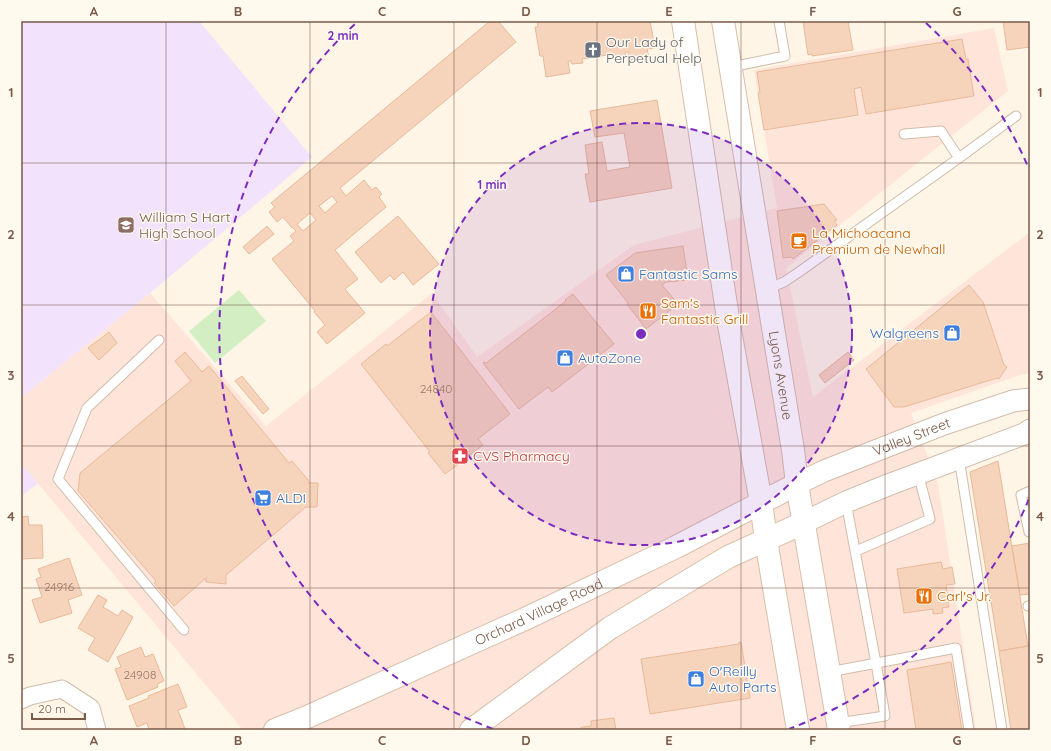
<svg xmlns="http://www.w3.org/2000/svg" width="1051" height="751" font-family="Quicksand,sans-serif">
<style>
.commercial{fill:#ffe5d9}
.education{fill:#f2e2fb}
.green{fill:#d3eec2}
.building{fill:#f6d3bb;stroke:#eaba99;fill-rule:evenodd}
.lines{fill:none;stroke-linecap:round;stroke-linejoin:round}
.service-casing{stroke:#d1bcaa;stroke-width:11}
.minor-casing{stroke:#d1bcaa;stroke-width:19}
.tertiary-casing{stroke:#d1bcaa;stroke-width:23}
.secondary-casing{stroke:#d7bfaa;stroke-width:24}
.service{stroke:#fff;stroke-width:9}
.minor{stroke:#fff;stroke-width:17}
.tertiary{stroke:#fff;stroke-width:21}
.secondary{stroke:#fff;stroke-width:22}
.grid{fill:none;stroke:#7a5a48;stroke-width:1;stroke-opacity:0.55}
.ring{fill:none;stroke:#7b2cbf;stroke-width:2;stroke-dasharray:7 5}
.labels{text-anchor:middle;stroke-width:3;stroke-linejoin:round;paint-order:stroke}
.number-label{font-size:12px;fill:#997865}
.worship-label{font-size:14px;fill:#5b616d;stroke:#fff9ee;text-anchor:start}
.education-label{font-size:14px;fill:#785e54;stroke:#fff9ee;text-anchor:start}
.food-label{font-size:14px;fill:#c56008;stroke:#fff9ee;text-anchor:start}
.shop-label{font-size:14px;fill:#366cbe;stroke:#fff9ee;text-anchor:start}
.street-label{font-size:14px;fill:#7a5a48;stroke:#fff9ee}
.health-label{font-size:14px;fill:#be3a42;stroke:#fff9ee;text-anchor:start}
.centre{fill:#7b2cbf;stroke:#fff9ee;stroke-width:2}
.ring-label{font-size:12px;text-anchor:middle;font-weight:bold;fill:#7b2cbf;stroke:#fff9ee;stroke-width:3;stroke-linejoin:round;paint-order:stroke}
.neatline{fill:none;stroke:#7a5a48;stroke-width:1.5}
.grid-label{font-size:13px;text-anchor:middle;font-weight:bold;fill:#7a5a48}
</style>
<rect width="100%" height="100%" fill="#fef5e6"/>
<path class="commercial" d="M994 28 1008 91 786 268 813 397 1030 232V373L1017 376 911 413 938 484 976 730H243L21 463V398L150 293 266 426 432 293 477 357 634 245 777 208 754 70Z"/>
<path class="education" d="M21 21H199L312 157 150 293 21 398Z
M21 463 38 483 21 497Z"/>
<path class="green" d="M239 290 266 321 215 363 189 331Z"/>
<path class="building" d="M490 21H498L516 42 340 188 346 196 364 180 372 190 376 187 382 194 379 197 386 207 335 250 358 279 345 289 365 313 327 344 317 332 325 325 314 312 315 311 272 259 294 241 290 236 296 231 293 228H292L283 217 277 222 269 212 275 207 271 203ZM332 196 337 202 325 213 319 206ZM310 213 316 220 303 231 297 224Z
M537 21H650L655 48 647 49 649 57 630 60 628 52H625L626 56 614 58V54L582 59 583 63 572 64 571 61H568L570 73 546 77 543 56H540L535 27H538Z
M803 21H848L853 50 812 56V54L808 55Z
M1003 21H1030V47L1007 50Z
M962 39 966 59H968L974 96 866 114 861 87 854 89 858 115 764 130 758 93 760 92 757 72Z
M657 100 672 188 590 202 585 174H589L585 145 602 142 607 171 630 167 624 133 595 137 590 111Z
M824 204 837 220 834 221 837 225 793 259 791 257 783 258 777 211Z
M398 216 439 264 413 285 403 272 394 280 390 275 381 283 355 252Z
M267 226 274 234 249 254 243 247Z
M683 246 688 280 666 282 662 285 678 304 646 329 627 304 628 303 606 275 635 253Z
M969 285 983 302 1004 365 1007 367 999 379 997 378 904 407H894L866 369Z
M573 294 614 344 552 392 548 387 519 409 483 363 484 362 486 363 566 301 565 300Z
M431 312 510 414 478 439 483 445 445 474 428 453 430 452 361 364 386 344 387 346Z
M109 332 117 343 99 360 88 348 97 341H98Z
M185 352 202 372 209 366 289 463 292 461 309 481V483H318L317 507H306L226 575V584L206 582V578L174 606 154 583 156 581 78 491 80 473 191 381 175 361Z
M848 352 854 360 825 383 819 375Z
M242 376 269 409 263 414 235 381Z
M998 461 1028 646 999 651 970 472Z
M28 516 29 525H42L43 558 21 559V517Z
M1030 543V594L1020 595 1012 546Z
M69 558 82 595 68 600 72 613 40 623 32 600 42 597 36 579 41 577 38 569Z
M941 562 943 569 952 567 955 584 946 585 949 607 942 608 943 613 933 614V609L904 613 897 569Z
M98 595 107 600 103 607 118 616 122 610 133 617 108 662 88 650 95 638 78 628Z
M739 642H741L750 698 650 714 641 659 739 644Z
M1028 646H1030V730H1011L999 651Z
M141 647 145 657 153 654 164 681 157 684 158 687 127 700 115 669 121 667 117 657Z
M951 662 962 730H916L907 670Z
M178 684 187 707 178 710 185 729 182 730H149L147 723 137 727 129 706 149 698 148 696Z
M614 718 616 730H578L582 727 591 726V721Z"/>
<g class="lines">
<g class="service-casing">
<path id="service" d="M731 67 785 56 779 21
M904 134 941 131 959 158
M767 289 784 282 799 272 959 158 1016 116
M159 340 87 408 58 479 184 630
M959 458 1002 730
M1030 491 1021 495 1029 532 1030 531
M856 551 930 519 918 473
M1028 606H1030
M829 672 956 648 969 730
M838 723 885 716 876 663 846 502"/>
</g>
<g class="minor-casing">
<path id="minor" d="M21 700 30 696 62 689 91 708 97 730"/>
</g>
<g class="tertiary-casing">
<g id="tertiary">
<path id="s1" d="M797 484 824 471 944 424 1013 401 1030 399"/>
<path d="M803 523 846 502 888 485 1024 434 1030 430"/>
</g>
</g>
<g class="secondary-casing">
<g id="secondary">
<path d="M683 21 729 325 761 502 766 540 798 730"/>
<path id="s2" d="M723 21 793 450 797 484 839 730"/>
<path id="s3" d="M275 730 305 718 527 618 676 547 797 484"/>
<path d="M471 730 610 628 728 557 803 523"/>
</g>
</g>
<use href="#service" class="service"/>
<use href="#minor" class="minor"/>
<use href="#tertiary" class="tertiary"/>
<use href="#secondary" class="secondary"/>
</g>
<path class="grid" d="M166 21V730M310 21V730M454 21V730M597 21V730M741 21V730M885 21V730M21 163H1030M21 305H1030M21 446H1030M21 588H1030"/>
<circle cx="641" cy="334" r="211" fill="#7b2cbf" fill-opacity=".12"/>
<g class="ring">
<circle cx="641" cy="334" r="211"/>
<path d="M1029 499A422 422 0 0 1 789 729M493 729A422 422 0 0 1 356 23M926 23A422 422 0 0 1 1029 169"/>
</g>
<defs>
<g id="church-square" transform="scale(0.9)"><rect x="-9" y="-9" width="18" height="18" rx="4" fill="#6b7280" stroke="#fff9ee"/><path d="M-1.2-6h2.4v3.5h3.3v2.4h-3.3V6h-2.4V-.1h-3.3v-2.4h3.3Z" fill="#fff"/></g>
<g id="school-square" transform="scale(0.9)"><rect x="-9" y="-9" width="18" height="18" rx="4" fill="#8d6e63" stroke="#fff9ee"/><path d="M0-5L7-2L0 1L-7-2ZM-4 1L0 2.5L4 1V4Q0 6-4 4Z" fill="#fff"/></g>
<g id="cafe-square" transform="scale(0.9)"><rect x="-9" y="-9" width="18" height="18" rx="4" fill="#e8710a" stroke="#fff9ee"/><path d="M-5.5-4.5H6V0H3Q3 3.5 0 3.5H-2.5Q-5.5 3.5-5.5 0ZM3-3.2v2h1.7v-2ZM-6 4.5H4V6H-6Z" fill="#fff"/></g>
<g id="shop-square" transform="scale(0.9)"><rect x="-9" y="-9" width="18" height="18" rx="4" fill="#3f7fe0" stroke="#fff9ee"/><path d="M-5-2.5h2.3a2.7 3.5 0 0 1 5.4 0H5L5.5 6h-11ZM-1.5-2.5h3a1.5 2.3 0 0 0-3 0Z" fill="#fff"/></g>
<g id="restaurant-square" transform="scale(0.9)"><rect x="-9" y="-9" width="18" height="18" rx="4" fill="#e8710a" stroke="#fff9ee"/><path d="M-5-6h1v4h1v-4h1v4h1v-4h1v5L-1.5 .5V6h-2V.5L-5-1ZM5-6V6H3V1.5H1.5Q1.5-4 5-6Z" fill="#fff"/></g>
<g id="pharmacy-square" transform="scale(0.9)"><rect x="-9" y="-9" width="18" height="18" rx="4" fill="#e0444e" stroke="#fff9ee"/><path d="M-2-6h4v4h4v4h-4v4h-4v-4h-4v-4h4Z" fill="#fff"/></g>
<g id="supermarket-square" transform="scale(0.9)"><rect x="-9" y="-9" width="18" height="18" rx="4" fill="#3f7fe0" stroke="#fff9ee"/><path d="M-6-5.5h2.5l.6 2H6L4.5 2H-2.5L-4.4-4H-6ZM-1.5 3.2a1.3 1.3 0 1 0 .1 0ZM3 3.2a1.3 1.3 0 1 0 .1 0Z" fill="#fff"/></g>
</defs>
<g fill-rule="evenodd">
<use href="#church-square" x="593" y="50"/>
<use href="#school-square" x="126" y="225"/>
<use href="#cafe-square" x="799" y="241"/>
<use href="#shop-square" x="626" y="274"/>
<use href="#restaurant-square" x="648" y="311"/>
<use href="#shop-square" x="952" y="333"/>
<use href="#shop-square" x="565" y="358"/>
<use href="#pharmacy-square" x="460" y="456"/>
<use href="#supermarket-square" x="263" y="498"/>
<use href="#restaurant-square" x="924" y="596"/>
<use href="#shop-square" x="696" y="679"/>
</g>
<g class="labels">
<g class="number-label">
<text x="436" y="393">24840</text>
<text x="59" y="591">24916</text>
<text x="140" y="679">24908</text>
</g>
<g class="worship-label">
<text x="606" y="47">Our Lady of<tspan x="606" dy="16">Perpetual Help</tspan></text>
</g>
<g class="education-label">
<text x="139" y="222">William S Hart<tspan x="139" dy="16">High School</tspan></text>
</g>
<g class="food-label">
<text x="812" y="238">La Michoacana<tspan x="812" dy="16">Premium de Newhall</tspan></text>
<text x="661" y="308">Sam's<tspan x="661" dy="16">Fantastic Grill</tspan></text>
<text x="937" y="601">Carl's Jr.</text>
</g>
<g class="shop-label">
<text x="639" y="279">Fantastic Sams</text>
<text x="939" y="338" text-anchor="end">Walgreens</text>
<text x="578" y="363">AutoZone</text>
<text x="276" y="503">ALDI</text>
<text x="709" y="676">O'Reilly<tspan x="709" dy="16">Auto Parts</tspan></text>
</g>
<g class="street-label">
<text dy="5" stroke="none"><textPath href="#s2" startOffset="359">Lyons Avenue</textPath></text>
<text dy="5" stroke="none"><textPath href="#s1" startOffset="124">Valley Street</textPath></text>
<text dy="5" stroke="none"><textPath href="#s3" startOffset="289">Orchard Village Road</textPath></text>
</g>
<g class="health-label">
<text x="473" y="461">CVS Pharmacy</text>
</g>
</g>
<circle cx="641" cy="334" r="6" class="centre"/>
<g class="ring-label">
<text x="343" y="40">2 min</text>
<text x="492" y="189">1 min</text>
</g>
<rect width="1051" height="751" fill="none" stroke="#fff9ee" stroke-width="44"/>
<path d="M32 713v6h53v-6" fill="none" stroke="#7a5a48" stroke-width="2"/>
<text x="38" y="713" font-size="12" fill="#7a5a48" stroke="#fff9ee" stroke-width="3" paint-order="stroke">20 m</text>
<rect x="22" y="22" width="1007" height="707" class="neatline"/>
<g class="grid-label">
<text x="94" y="16">A</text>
<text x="238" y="16">B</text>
<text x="382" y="16">C</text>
<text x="526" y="16">D</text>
<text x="669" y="16">E</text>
<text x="813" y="16">F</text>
<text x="957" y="16">G</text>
<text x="11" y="97">1</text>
<text x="1040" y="97">1</text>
<text x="11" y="239">2</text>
<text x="1040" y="239">2</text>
<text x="11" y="380">3</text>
<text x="1040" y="380">3</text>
<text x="11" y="521">4</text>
<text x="1040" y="521">4</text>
<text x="11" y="663">5</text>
<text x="1040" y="663">5</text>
<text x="94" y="745">A</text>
<text x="238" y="745">B</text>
<text x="382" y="745">C</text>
<text x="526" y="745">D</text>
<text x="669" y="745">E</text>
<text x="813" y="745">F</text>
<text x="957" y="745">G</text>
</g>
</svg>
